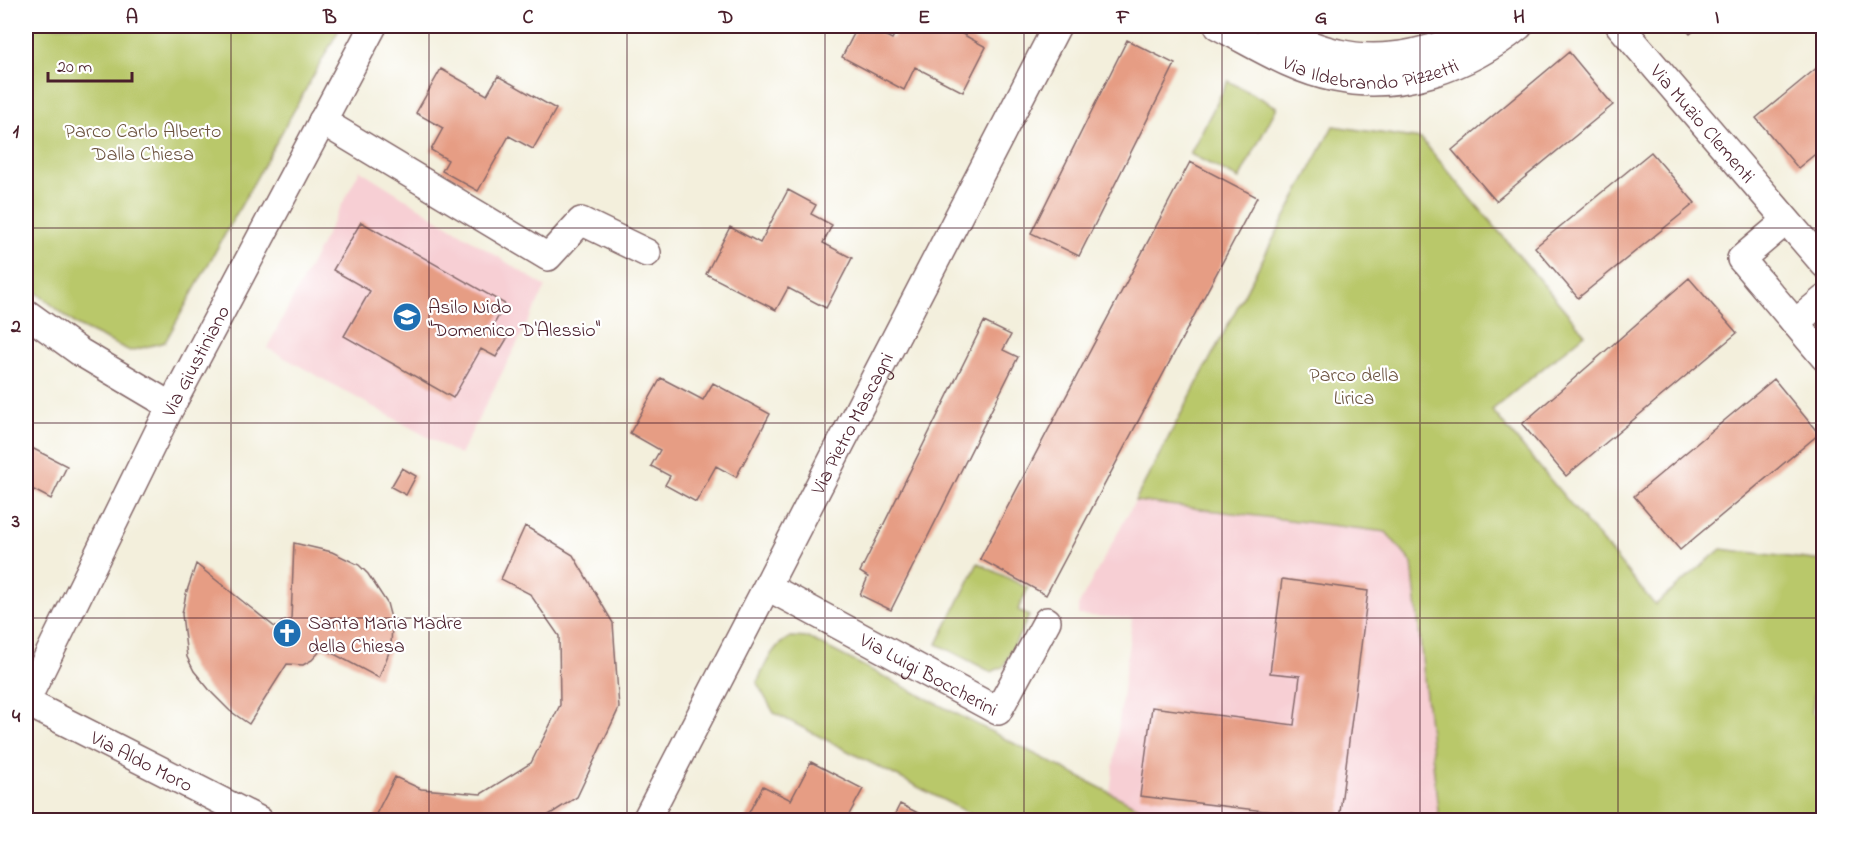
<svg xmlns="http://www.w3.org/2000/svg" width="1849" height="846" font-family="'Indie Flower',sans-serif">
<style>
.built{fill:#f7cfd4}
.green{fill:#b9c86a;stroke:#82744a;stroke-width:1.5}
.building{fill:#e69d84}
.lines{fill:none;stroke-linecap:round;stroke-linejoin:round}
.minor-casing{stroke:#856869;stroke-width:30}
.minor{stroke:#fff;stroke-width:27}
.grid{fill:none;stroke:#4a1f2b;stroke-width:1.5;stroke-opacity:0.55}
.labels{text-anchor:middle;stroke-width:4.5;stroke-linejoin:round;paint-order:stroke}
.street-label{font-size:20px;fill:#4a1f2b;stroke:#fff}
.park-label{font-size:20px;fill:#6b523e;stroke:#fff}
.poi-label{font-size:20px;fill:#4a1f2b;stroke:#fff;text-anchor:start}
.neatline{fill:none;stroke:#4a1f2b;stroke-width:2}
.grid-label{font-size:20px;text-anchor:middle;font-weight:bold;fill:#4a1f2b}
</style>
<rect width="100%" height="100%" fill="#fff"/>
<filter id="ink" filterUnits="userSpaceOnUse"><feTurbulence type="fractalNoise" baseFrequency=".0167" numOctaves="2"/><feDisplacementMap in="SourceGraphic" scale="12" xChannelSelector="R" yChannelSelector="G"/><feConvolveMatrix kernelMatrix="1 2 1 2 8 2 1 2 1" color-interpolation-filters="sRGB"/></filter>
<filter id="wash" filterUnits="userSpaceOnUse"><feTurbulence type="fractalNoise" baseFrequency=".008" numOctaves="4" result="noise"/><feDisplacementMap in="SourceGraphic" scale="24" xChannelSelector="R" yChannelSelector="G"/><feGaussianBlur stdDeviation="1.35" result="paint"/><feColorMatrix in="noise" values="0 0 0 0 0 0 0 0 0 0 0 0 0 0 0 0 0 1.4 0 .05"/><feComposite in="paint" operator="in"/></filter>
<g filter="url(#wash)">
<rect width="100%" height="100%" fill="#f3efdc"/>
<path class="built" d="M360 170 546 287 460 455 267 348Z
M1135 501 1386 532 1412 563 1439 820H1163L1110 793 1132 619 1078 615V606Z"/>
<path class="green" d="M26 26H341L165 342 130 351 78 326 26 284Z
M1228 81 1277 107 1239 179 1190 154Z
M1333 126 1421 139 1585 334 1492 410 1655 605 1721 549 1823 561V629L1812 712 1823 721V820H1439L1412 563 1386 532 1135 501Z
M978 563 1028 588 1018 610 1029 616 1003 667 991 672 937 644Z
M791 637 809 638 1163 820H982L774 713 757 683C766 664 771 646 791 637Z"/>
<g id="blocks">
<path class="building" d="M858 26H867L892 39 899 26H958L955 30 986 47 963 92 915 67 904 90 842 57Z
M1683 26H1700L1690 34Z
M1127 40 1175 64 1079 256 1031 233Z
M1569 52 1613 105 1496 201 1452 150Z
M1824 62V147L1798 168 1756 118Z
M441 69 487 95 498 76 556 109 533 149 509 136 478 191 442 171 448 160 431 150 443 128 416 113Z
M1651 152 1695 203 1578 298 1535 247Z
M1190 162 1257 197 1046 595 980 559Z
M788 190 816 205 811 214 832 225 823 243 852 258 826 308 788 288 776 310 706 274 730 227 760 243Z
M361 222 505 304 492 328 508 337 496 357 481 349 453 398 344 336 370 291 333 270Z
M1689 278 1737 333 1566 476 1522 424Z
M984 322 1011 335 1003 350 1018 357 891 610 860 595 868 577 860 572Z
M661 378 703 400 713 383 770 414 736 477 716 466 696 502 665 485 670 476 651 466 660 450 630 433Z
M1774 379 1819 434 1680 550 1634 496Z
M26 445 67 466 51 499 26 486Z
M402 468 416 476 406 495 391 487Z
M525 526 573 555 613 623 619 708 577 797 541 820H373L395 777 421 789 481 794 531 763 560 705 559 636 530 594 501 579Z
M294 543 332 552 359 565 368 574 387 603 392 622 391 647 379 678 323 648 312 660 303 665 287 664 249 724 230 711 212 693 194 671 187 657 182 614 186 594 196 564 276 628 282 622 291 620Z
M1282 579 1368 591 1339 820 1140 796 1152 707 1294 725 1300 676 1270 673Z
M1822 677H1824V707L1818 706Z
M811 762 863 789 846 820H745L763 786 791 800Z
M900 804 932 820H892Z"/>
</g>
</g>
<g filter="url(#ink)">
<use href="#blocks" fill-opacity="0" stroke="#856869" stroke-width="1.5"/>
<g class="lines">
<g class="minor-casing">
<g id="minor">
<path id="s1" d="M1218 26C1255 45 1293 70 1335 78 1401 92 1469 67 1519 26"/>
<path d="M1269 26C1291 37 1314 48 1338 53 1384 64 1443 51 1481 26"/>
<path id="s2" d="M1620 26 1824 264"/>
<path d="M322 121 548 257 581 221 647 253"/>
<path d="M1786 221 1741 259 1824 357"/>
<path d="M26 313 80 352 171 406"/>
<path d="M1795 323 1824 299"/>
<path id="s3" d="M768 587 998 711 1047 621"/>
<path id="s4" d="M26 701 171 406 373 26"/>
<path id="s5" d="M26 702 259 820"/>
<path id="s6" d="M646 820 1057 26"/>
</g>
</g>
<use href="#minor" class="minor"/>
</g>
</g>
<path class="grid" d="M231 26V820M429 26V820M627 26V820M825 26V820M1024 26V820M1222 26V820M1420 26V820M1618 26V820M26 228H1824M26 423H1824M26 618H1824"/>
<defs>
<g id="school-disc" transform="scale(1.5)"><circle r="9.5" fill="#1f6fb2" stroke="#fff"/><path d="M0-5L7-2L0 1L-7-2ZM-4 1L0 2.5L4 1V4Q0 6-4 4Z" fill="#fff"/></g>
<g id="church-disc" transform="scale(1.5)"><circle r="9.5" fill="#1f6fb2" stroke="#fff"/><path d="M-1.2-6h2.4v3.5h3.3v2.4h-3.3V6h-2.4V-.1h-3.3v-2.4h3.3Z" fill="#fff"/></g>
</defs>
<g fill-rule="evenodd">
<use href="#school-disc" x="407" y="317"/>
<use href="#church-disc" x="287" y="633"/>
</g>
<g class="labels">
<g class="street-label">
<text dy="7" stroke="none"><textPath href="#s1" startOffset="164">Via Ildebrando Pizzetti</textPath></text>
<text dy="7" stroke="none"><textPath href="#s2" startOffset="128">Via Muzio Clementi</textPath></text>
<text dy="7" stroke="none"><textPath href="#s4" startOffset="380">Via Giustiniano</textPath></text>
<text dy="7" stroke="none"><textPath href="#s6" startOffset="447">Via Pietro Mascagni</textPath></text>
<text dy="7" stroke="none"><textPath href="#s3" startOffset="183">Via Luigi Boccherini</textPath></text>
<text dy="7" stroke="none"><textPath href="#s5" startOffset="130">Via Aldo Moro</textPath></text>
</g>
<g class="park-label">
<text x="143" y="137">Parco Carlo Alberto<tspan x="143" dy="23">Dalla Chiesa</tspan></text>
<text x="1354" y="381">Parco della<tspan x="1354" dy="23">Lirica</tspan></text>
</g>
<g class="poi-label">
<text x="428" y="313">Asilo Nido<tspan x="428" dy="23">"Domenico D'Alessio"</tspan></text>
<text x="308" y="629">Santa Maria Madre<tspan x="308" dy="23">della Chiesa</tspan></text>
</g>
</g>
<rect width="1849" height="846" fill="none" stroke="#fff" stroke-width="66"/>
<path d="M48 72v9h84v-9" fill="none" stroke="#4a1f2b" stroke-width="3"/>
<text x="57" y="72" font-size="18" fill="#4a1f2b" stroke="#ffffff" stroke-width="4.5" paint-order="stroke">20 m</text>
<rect x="33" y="33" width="1783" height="780" class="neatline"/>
<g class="grid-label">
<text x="132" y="23">A</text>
<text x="330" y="23">B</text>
<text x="528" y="23">C</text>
<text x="726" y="23">D</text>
<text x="924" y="23">E</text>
<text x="1123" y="23">F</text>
<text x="1321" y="23">G</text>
<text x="1519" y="23">H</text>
<text x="1717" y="23">I</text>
<text x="16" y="137">1</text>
<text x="16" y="332">2</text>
<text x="16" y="527">3</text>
<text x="16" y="722">4</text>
</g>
</svg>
